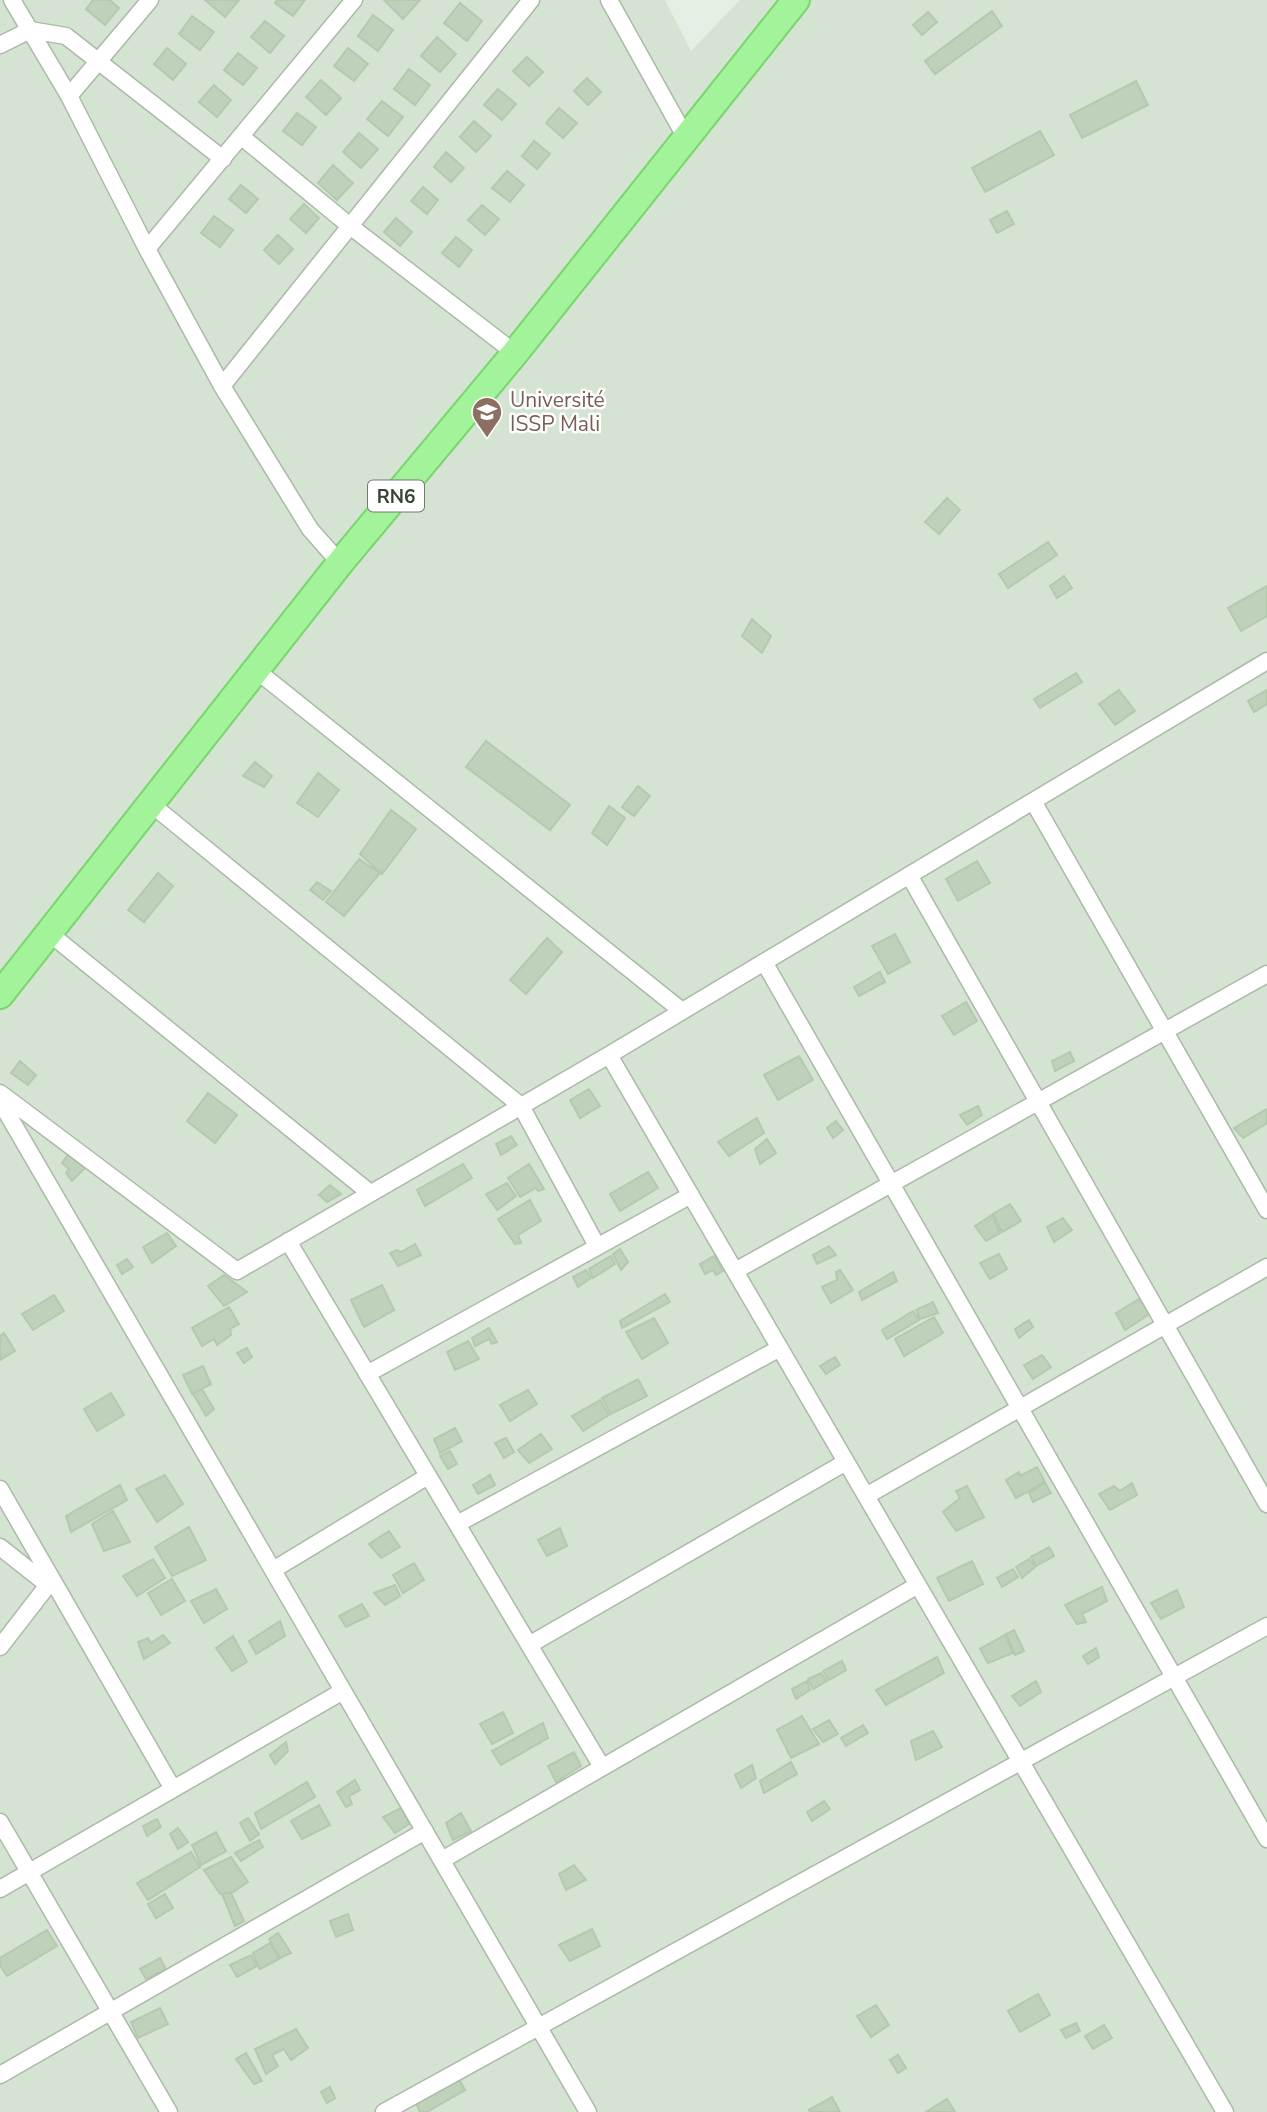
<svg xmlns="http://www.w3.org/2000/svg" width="1267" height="2112" font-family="'Nunito Sans',sans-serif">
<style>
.residential{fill:#d5e3d2}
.building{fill:#bfd0bb;stroke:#b4caaf;stroke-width:2}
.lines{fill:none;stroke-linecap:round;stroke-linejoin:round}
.street-casing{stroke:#abbaa8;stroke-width:19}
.primary-casing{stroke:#78d66c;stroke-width:30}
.street{stroke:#fff;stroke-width:16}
.primary{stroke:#a2f39a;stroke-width:26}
.labels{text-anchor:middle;stroke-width:5;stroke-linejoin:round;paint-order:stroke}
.shield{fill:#fff;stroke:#737a72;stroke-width:2}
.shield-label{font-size:19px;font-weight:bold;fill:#374135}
.education-label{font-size:21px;fill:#785e54;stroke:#fff;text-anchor:start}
</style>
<rect width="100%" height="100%" fill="#e5f0e4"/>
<path class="residential" d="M0 0H665L691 51 740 0H1267V2112H0Z"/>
<path class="building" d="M93 0H110L119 8 105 25 86 9Z
M205 0H239L225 17Z
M277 0H305L293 16 275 3Z
M384 0H420L403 19Z
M460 3 482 21 467 41 444 23Z
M992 11 1002 26 935 74 925 61Z
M928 12 937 22 922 35 913 25Z
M373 15 393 30 378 51 358 36Z
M192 16 214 32 200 50 179 34Z
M265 21 284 36 270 53 251 37Z
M437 37 456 54 440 72 421 56Z
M167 48 186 64 173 80 154 64Z
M348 48 368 64 354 81 334 66Z
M238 53 257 68 243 85 224 70Z
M527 57 543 72 529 86 513 71Z
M409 69 430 85 415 105 394 89Z
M587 78 601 92 588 105 574 91Z
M321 80 341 98 326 115 306 97Z
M1136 81 1148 105 1082 138 1070 115Z
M214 85 231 100 217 117 199 102Z
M498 89 516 104 502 120 484 105Z
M382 101 403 117 388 136 367 119Z
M559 108 577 123 563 138 546 123Z
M297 113 316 127 302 145 283 131Z
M474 121 491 136 476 152 460 137Z
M1040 131 1054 155 985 192 972 168Z
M359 133 378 149 361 168 343 152Z
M534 141 550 154 537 169 522 156Z
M446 152 464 168 451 182 434 167Z
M333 165 353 183 337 200 318 183Z
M507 171 524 185 510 202 492 188Z
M241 185 258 199 246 213 229 199Z
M423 187 438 200 427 214 411 201Z
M304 204 319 218 306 233 290 219Z
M482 205 499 219 485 235 468 220Z
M1007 211 1014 224 997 233 990 220Z
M214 216 233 230 220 247 201 233Z
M396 218 412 232 400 246 384 232Z
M278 235 293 249 279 264 264 250Z
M456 237 472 250 459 267 442 253Z
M947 498 960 510 939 534 925 522Z
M1048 542 1057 555 1008 588 999 574Z
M1064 576 1072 588 1057 598 1050 586Z
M1267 586V616L1241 631 1228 608Z
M752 619 771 636 762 653 742 636Z
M1076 673 1082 682 1040 708 1034 699Z
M1119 690 1135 711 1115 725 1099 704Z
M1267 690V704L1254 712 1248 701Z
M486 741 570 805 550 830 466 767Z
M255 762 272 776 264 787 243 776Z
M318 773 339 790 318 817 297 803Z
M638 786 650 796 634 816 622 807Z
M609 806 625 818 607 845 592 833Z
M391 810 416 829 382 874 360 854Z
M359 859 380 873 344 916 326 902Z
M977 861 990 883 958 901 946 879Z
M158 873 173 886 144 922 128 910Z
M317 882 331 891 323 900 310 890Z
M895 934 910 962 888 974 872 946Z
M547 938 562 952 526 994 510 980Z
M880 972 885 982 859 996 854 987Z
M966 1002 977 1021 954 1035 942 1016Z
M1070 1052 1074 1061 1055 1071 1052 1061Z
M799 1056 813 1080 778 1100 764 1075Z
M20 1061 36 1075 28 1085 11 1073Z
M589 1089 600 1106 580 1118 570 1100Z
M208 1093 237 1115 215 1143 187 1121Z
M978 1106 982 1115 967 1125 960 1115Z
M1267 1109V1123L1243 1138 1234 1128Z
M757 1118 764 1133 729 1156 718 1142Z
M836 1121 843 1130 833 1138 827 1128Z
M511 1136 517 1145 501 1155 496 1144Z
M767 1139 776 1153 760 1164 755 1149Z
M69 1153 87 1166 72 1181 66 1173 69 1169 62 1163Z
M463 1164 472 1178 425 1206 417 1190Z
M529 1164 544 1189 538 1191 536 1188 520 1197 508 1178Z
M648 1172 658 1188 620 1211 610 1194Z
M507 1183 516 1196 497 1210 486 1194Z
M330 1185 341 1194 327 1202 319 1195Z
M530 1200 541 1221 518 1235 521 1243 515 1244 498 1219Z
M1010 1204 1021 1221 1002 1232 993 1214Z
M992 1215 1000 1233 986 1241 975 1226Z
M1063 1218 1072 1230 1054 1242 1047 1227Z
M167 1233 176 1246 152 1263 143 1247Z
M415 1244 421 1255 398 1266 390 1253 397 1250 401 1252Z
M829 1246 836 1255 817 1264 813 1255Z
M620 1249 628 1262 621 1270 613 1254Z
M999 1254 1007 1269 990 1279 980 1263Z
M611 1256 615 1264 593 1278 589 1269Z
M714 1256 723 1271 716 1275 713 1270 705 1274 700 1264Z
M127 1259 133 1267 122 1274 117 1265Z
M586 1270 591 1278 578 1287 573 1277Z
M840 1270 853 1290 831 1303 822 1287 837 1280 836 1272Z
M893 1272 897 1281 862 1300 859 1292Z
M224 1275 247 1292 224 1306 208 1286Z
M382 1285 394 1310 364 1327 351 1300Z
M665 1294 670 1302 622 1328 620 1321Z
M54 1295 64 1311 33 1330 22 1314Z
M1144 1296 1151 1313 1125 1330 1116 1313Z
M933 1302 938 1313 920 1319 916 1310Z
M229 1307 239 1324 230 1329 231 1335 217 1345 214 1339 202 1346 192 1328Z
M913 1311 919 1320 887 1339 882 1330Z
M934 1317 943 1333 904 1356 895 1339Z
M654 1318 668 1343 642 1359 626 1332Z
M1029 1320 1033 1327 1019 1338 1015 1329Z
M489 1328 497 1342 492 1344 489 1339 475 1346 472 1338Z
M4 1333 15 1351 0 1360V1336Z
M468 1341 479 1359 455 1370 447 1352Z
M247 1348 252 1357 244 1363 237 1353Z
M1042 1355 1051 1367 1033 1379 1024 1365Z
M835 1357 840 1365 826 1374 820 1366Z
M203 1366 211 1384 192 1394 183 1375Z
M638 1379 647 1396 611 1414 602 1398Z
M202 1389 214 1409 206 1416 193 1394Z
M528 1390 537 1404 510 1421 500 1405Z
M111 1393 124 1415 97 1431 84 1409Z
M600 1400 609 1415 583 1431 572 1416Z
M455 1428 462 1441 440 1453 434 1439Z
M541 1434 552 1449 529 1463 518 1450Z
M506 1438 514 1452 504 1458 495 1443Z
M450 1451 457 1464 448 1469 440 1456Z
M1037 1467 1045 1482 1016 1498 1006 1480 1019 1472 1020 1476Z
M165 1475 183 1504 157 1522 136 1489Z
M490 1475 495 1485 478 1494 473 1485Z
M1045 1483 1051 1493 1033 1502 1029 1493Z
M1132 1483 1137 1495 1110 1510 1099 1494 1114 1486 1120 1491Z
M120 1485 127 1500 71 1532 66 1516Z
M967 1486 984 1517 956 1531 943 1512 960 1498 956 1491Z
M113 1511 130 1542 104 1551 92 1524Z
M189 1527 206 1560 172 1576 155 1547Z
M560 1528 567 1546 547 1556 538 1540Z
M389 1531 400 1547 381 1558 369 1544Z
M1049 1547 1054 1556 1036 1566 1031 1557Z
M153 1559 165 1578 137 1596 123 1576Z
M1029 1559 1035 1567 1022 1578 1016 1567Z
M972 1561 983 1584 949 1601 937 1578Z
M414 1563 424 1580 403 1593 393 1575Z
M1013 1569 1018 1577 1002 1587 997 1578Z
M172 1579 185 1601 161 1615 148 1593Z
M395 1585 400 1596 385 1605 374 1593Z
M1102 1587 1107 1601 1082 1614 1086 1622 1077 1624 1065 1605Z
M216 1589 227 1609 204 1623 191 1601Z
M1177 1590 1184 1607 1161 1619 1151 1603Z
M362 1604 369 1616 346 1627 339 1616Z
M280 1621 285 1636 256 1654 249 1641Z
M1014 1630 1024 1651 1015 1655 1006 1634Z
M163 1635 170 1643 144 1659 138 1642 148 1638 151 1643Z
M1005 1635 1013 1653 988 1663 980 1649Z
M233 1636 247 1662 232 1671 216 1648Z
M1096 1648 1099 1657 1088 1664 1083 1656Z
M937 1657 944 1673 886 1705 876 1690Z
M842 1661 846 1670 829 1680 823 1671Z
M821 1673 827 1681 813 1689 808 1679Z
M807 1681 810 1690 796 1699 792 1689Z
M1036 1681 1041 1692 1020 1706 1012 1696Z
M503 1712 513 1733 492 1744 480 1724Z
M802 1716 819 1744 791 1758 777 1730Z
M829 1720 838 1734 823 1742 813 1729Z
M543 1723 548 1738 501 1765 492 1751Z
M863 1725 868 1733 846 1746 841 1738Z
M933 1731 942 1747 916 1760 911 1741Z
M286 1742 288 1751 275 1764 270 1755Z
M574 1752 581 1766 556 1782 548 1766Z
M791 1762 797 1774 764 1793 760 1781Z
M752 1765 756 1778 741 1788 735 1775Z
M355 1780 360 1790 349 1796 352 1804 346 1807 337 1792Z
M307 1782 315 1797 261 1829 255 1813Z
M824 1801 830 1809 812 1821 807 1812Z
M319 1805 330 1825 302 1839 291 1821Z
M401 1808 409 1824 395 1833 383 1817Z
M461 1813 471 1831 453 1840 446 1823Z
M248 1818 259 1834 250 1841 240 1823Z
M157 1819 161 1827 147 1836 143 1826Z
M178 1828 188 1842 178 1849 170 1834Z
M216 1832 226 1851 201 1865 192 1845Z
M259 1840 263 1847 241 1861 235 1853Z
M191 1852 200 1867 148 1900 137 1883Z
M231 1857 248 1882 233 1892 220 1894 204 1870Z
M574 1865 586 1880 566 1890 559 1874Z
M231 1893 244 1921 235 1926 222 1894Z
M165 1894 173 1908 156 1918 148 1904Z
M348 1914 353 1930 336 1937 330 1921Z
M592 1929 600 1946 570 1961 559 1945Z
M47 1930 57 1946 7 1976 0 1965V1958Z
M278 1933 291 1953 280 1958 269 1939Z
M270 1943 279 1959 260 1969 253 1953Z
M251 1955 257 1966 237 1977 230 1965Z
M160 1958 166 1969 146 1979 140 1969Z
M1038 1994 1050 2015 1020 2032 1008 2011Z
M876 2005 889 2025 871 2037 857 2016Z
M160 2008 168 2024 138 2038 131 2022Z
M1076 2023 1080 2031 1066 2038 1061 2030Z
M1104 2025 1112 2038 1093 2049 1085 2036Z
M296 2029 308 2048 291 2060 284 2049 272 2055 278 2066 266 2074 255 2049Z
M246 2053 262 2081 254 2084 236 2059Z
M898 2055 906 2068 898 2073 890 2060Z
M457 2075 465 2090 427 2112H420L414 2099Z
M330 2087 335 2098 327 2103 321 2092Z
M832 2097 840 2112H810L809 2110Z
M947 2099 955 2112H926Z"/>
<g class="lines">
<g class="street-casing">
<path id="street" d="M12 0 69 96 147 249 222 386 310 529 340 563
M609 0 686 138
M0 45 30 30 66 36 223 159
M69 96 150 0
M242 137 350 226 515 353
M147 249 354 0
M222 386 531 0
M256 670 682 1011
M1033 801 1267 1210
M151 804 521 1106 597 1246
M909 875 1267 1504
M49 933 370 1193
M764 962 1267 1839
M609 1055 1225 2112
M0 1093 237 1271 609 1055 1267 661
M0 1101 588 2112
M288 1241 602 1767
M735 1271 1267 974
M367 1374 691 1195
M0 1489 173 1789
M866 1496 1267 1267
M457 1524 780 1348
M0 1547 48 1585 0 1647
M273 1570 428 1476
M529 1645 846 1462
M0 1822 169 2112
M442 1860 918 1585
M0 1889 343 1691
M0 2075 425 1831
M384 2112 1267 1626"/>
</g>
<g class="primary-casing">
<path id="primary" d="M0 995 340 563 515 353 796 0"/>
</g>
<use href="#street" class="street"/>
<use href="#primary" class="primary"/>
</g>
<defs>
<g id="university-pin" transform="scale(1.575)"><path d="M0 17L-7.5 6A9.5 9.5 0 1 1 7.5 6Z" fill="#8d6e63" stroke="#fff"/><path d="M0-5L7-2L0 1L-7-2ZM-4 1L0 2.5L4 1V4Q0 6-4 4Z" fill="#fff"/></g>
</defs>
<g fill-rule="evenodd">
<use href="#university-pin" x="487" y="412"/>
</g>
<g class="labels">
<rect class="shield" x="368" y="480.5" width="56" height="31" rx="5"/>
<g class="shield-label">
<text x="396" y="503">RN6</text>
</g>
<g class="education-label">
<text x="510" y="407">Université<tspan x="510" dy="24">ISSP Mali</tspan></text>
</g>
</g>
</svg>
